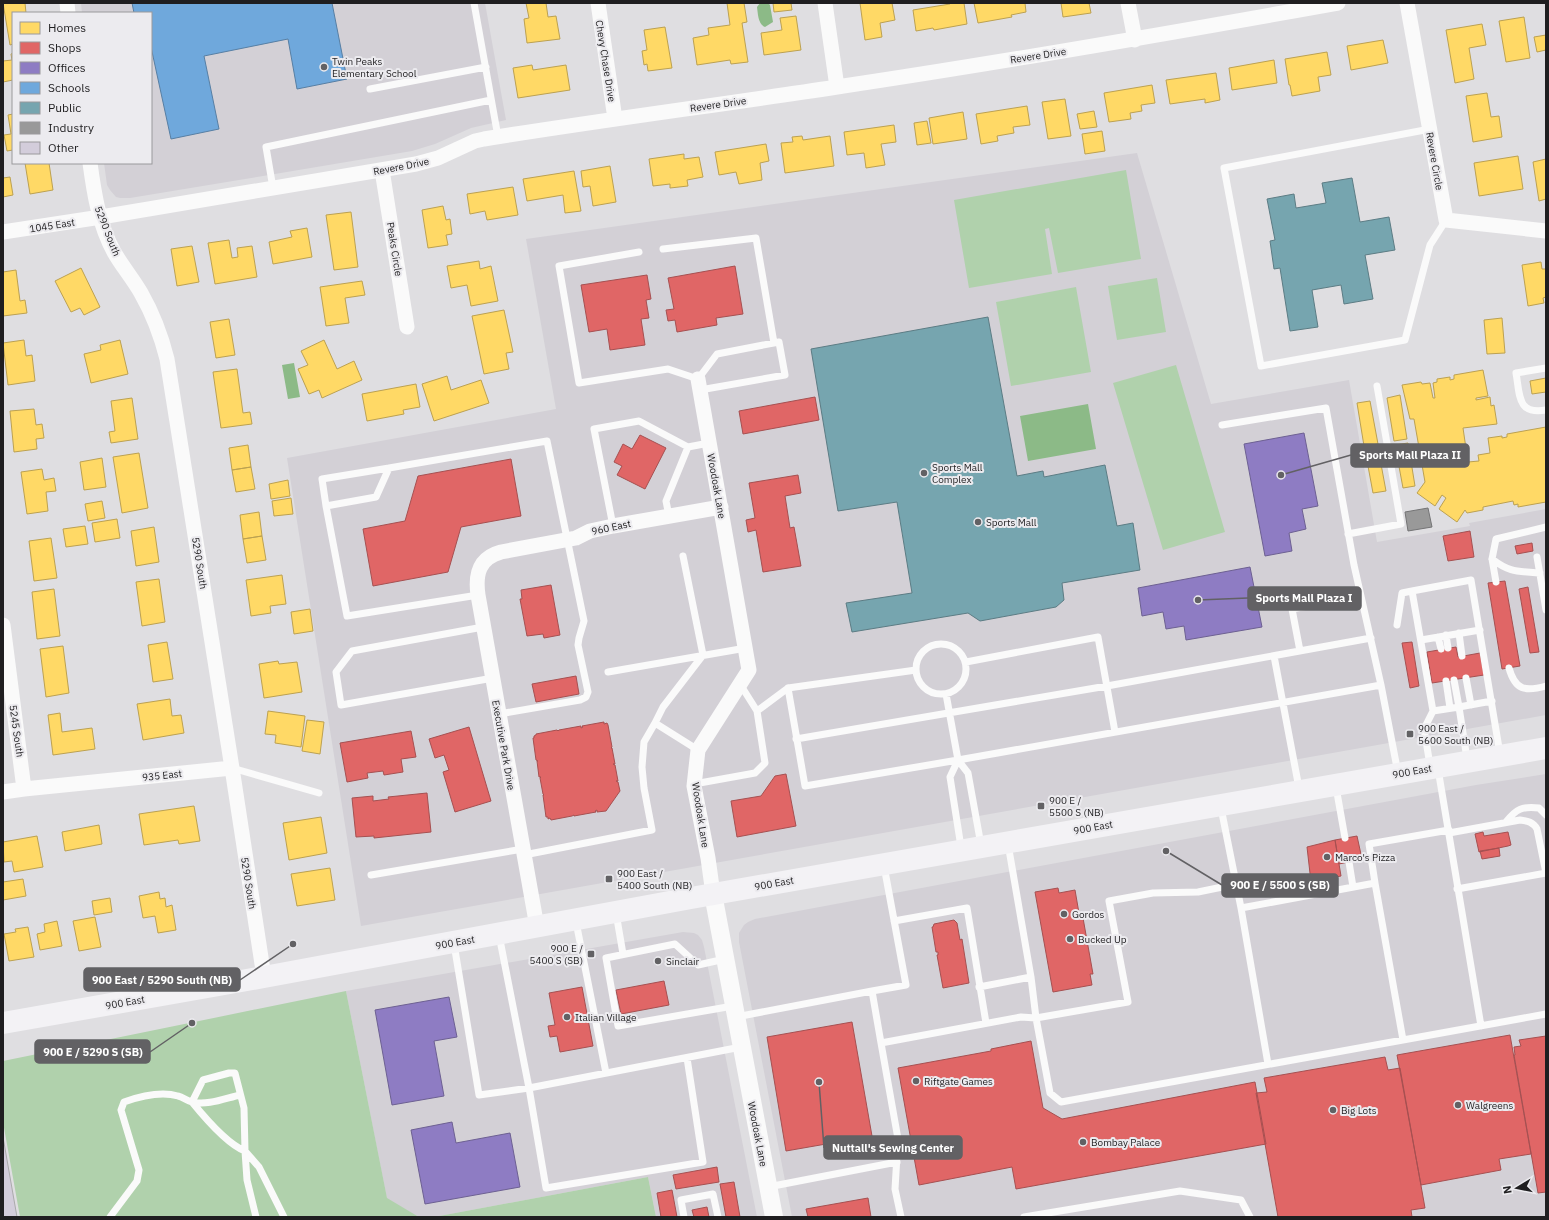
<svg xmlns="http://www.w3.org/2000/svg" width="1549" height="1220" font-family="'IBM Plex Sans',sans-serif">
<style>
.built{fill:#d3d0d6}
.green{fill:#b0d1ac}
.water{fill:#8cba87}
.homes{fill:#ffd966;stroke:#bca151}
.shops{fill:#e06666;stroke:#a65051}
.offices{fill:#8e7cc3;stroke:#6d6092}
.schools{fill:#6fa8dc;stroke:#577fa4}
.public{fill:#76a5af;stroke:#5c7c84}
.industry{fill:#999;stroke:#747475}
.building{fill:#d3cddb;stroke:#abaaac}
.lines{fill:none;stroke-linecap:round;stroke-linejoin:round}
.service{stroke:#fafafa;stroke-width:7}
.minor{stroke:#fafafa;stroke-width:15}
.tertiary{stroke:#fafafa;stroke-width:18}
.primary{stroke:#f3f2f5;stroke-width:22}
.poi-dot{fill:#626164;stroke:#ecebef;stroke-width:1.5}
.labels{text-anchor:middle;stroke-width:4;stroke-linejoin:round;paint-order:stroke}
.street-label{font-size:10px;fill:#1f1e20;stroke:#ecebef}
.poi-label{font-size:10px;fill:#1f1e20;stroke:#ecebef;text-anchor:start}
.leader{fill:none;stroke:#626164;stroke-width:1.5}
.callout-dot{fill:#626164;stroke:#ecebef;stroke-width:1.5}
.callout{fill:#626164;stroke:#626164;stroke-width:1.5}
.callout-label{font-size:11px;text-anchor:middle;font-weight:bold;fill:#fff}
</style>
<rect width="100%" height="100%" fill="#dfdee1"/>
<path class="built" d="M81 3H485L506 120 471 128 435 144 412 151 239 180 130 198H120L116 197 110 190 107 185 104 163H151V13H82Z
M1137 153 1211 404 1349 380 1377 542 1470 526 1469 523 1546 509V715L361 926 287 458 556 409 526 239Z
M1546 774V1217H792L739 942V933L744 925 748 922 755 919 1476 785Z
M683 932 694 933 698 935 702 940 704 947 757 1217H656L648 1177 434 1217H419L387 1199 346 991Z"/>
<path class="green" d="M1126 170 1141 259 1058 273 1049 228 1045 229 1052 274 969 288 954 200Z
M1157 278 1166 332 1117 340 1108 286Z
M1076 287 1091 372 1011 386 996 302Z
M1176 365 1225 532 1163 550 1113 383Z
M346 991 387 1198 419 1217H20L3 1122V1061Z
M648 1177 656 1217H434Z"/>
<path class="water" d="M760 3H768L770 5 773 22 765 27C758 24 758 14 757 7Z
M294 363 300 397 288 399 282 365Z
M1088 404 1096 449 1028 461 1020 416Z"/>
<path class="homes" d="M3 3H25L26 13H13V44L10 45Z
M526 3H546L548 17 556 16 560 39 527 43 524 19 529 18Z
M727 3H744L747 22 742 23 748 62 731 64 730 60 697 65 693 38 709 35 708 28 730 25Z
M773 3H791L792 10 774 12Z
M860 3H892L895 20 880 23 882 37 865 40Z
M950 3H964L967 24 934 30 933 28 916 31 913 10 950 4Z
M974 3H1025L1026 12 1011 15 1012 17 978 23Z
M1061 3H1089L1091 13 1063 17Z
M796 16 801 50 764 55 761 33 782 30 780 18Z
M1524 17 1530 58 1506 62 1499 21Z
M1482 24 1486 45 1469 48 1474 79 1455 83 1446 30Z
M665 27 672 68 648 71 647 64 644 65 642 51 647 50 644 30Z
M1546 35V50L1537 52 1534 37Z
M1383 40 1388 63 1351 70 1347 46Z
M1327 52 1331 75 1318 77 1320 91 1292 96 1290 85H1289L1285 59Z
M13 53V80L3 82V61L12 60 11 54Z
M1274 60 1277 83 1232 90 1229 68Z
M532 65 533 70 566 65 570 90 518 98 513 68Z
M1216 73 1220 100 1205 103V99L1170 104 1166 80Z
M1152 85 1155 103 1141 105 1142 111 1130 113 1131 119 1109 122 1104 93Z
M1487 93 1491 117 1499 116 1502 137 1473 142 1466 96Z
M1065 99 1071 136 1048 139 1042 102Z
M1027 106 1030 125 1013 127 1014 133 997 136 998 141 981 144 976 114Z
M1094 111 1097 127 1080 129 1077 114Z
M963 112 967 139 933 144 929 118Z
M13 114V150L7 151 4 135 11 134 8 115Z
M927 121 931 143 917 145 914 123Z
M894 125 896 142 881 144 885 165 866 168 864 153 847 155 844 132Z
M1102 131 1105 151 1085 154 1082 134Z
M802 136 803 140 830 136 834 166 785 173 781 143 793 142 792 137Z
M766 144 769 161 760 163 762 180 739 184 736 172 719 175 715 152Z
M684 154V159L699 157 703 177 687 180 688 186 670 188V184L653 186 649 159Z
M1518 156 1523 189 1479 196 1474 163Z
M1546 159V199L1539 201 1533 162Z
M25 163H49L53 190 30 194Z
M610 166 616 202 593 206 590 186 583 187 581 171Z
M574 171 581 211 565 213 563 195 527 201 523 179Z
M10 177 13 195 3 197V178Z
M513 187 518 215 487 220 485 211 470 214 467 194Z
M443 206 446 220 450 219 452 234 446 235 448 245 428 248 422 210Z
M351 212 358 267 334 270 326 215Z
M307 228 312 257 273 264 269 242 292 237 290 231Z
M229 240 232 258 238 257 237 248 252 246 257 277 215 284 208 243Z
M192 246 199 282 177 286 171 249Z
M479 261 480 269 491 266 498 301 471 306 467 285 451 288 447 266Z
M1541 262 1542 269H1546V297L1543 298 1544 303 1528 306 1522 265Z
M81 268 100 307 84 315 80 308 71 312 55 281Z
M16 270 20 301 25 300 27 313 3 316V272Z
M362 281 365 295 345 298 349 323 326 326 320 287Z
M504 310 513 352 506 353 509 369 484 374 472 316Z
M1502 318 1505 353 1487 354 1484 320Z
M229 319 235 355 216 358 210 322Z
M24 340 26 356 32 355 35 381 8 385 3 343Z
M120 340 128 374 91 383 84 354 101 350 100 345Z
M324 340 337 369 354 361 362 380 322 398 319 390 309 394 298 369 308 365 301 351Z
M237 369 243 413 250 412 252 424 221 428 213 372Z
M1483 370 1488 396 1476 398V400L1490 397 1491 406 1494 405 1497 424 1463 428 1468 462 1479 461 1478 455 1490 453 1488 438 1502 436V438L1507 437V434L1546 427V502L1518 507V504L1514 505 1513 501 1483 507V510L1467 513 1465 510 1457 522 1439 509 1446 498 1442 495 1435 506 1417 493 1425 482 1414 419H1410L1402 385 1421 382 1422 384 1430 383 1433 398H1435L1433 383 1437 382V379L1450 377V380L1454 379V375Z
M447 376 451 390 481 380 489 403 434 421 422 384Z
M1546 378V392L1532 394 1530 381Z
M416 384 420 407 403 410 404 414 367 421 362 394Z
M1400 395 1407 439 1394 441 1387 398Z
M132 398 138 439 111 443 109 432 115 431 111 401Z
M1370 401 1378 444 1364 446 1357 403Z
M34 409 36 425 42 424 44 438 36 439 37 449 14 452 10 411Z
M1408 443 1415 486 1403 488 1395 445Z
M248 445 251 467 232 470 229 448Z
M1378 448 1386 491 1373 493 1365 450Z
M139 453 148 508 122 513 113 457Z
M102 458 106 487 84 490 80 462Z
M251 467 255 489 236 492 232 470Z
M42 469 44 480 54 478 56 491 46 492 48 511 27 514 21 472Z
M288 480 290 496 271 499 269 484Z
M291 498 293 514 274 516 272 501Z
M102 501 105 518 88 521 85 504Z
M259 512 262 536 243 539 240 515Z
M117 519 120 538 95 542 92 523Z
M85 526 88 544 66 547 63 529Z
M154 527 159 562 136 566 131 531Z
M262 536 266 560 247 563 243 539Z
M51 538 57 578 34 581 29 541Z
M282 575 286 604 270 606 271 613 251 616 246 580Z
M159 579 165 622 142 626 136 582Z
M54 589 60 636 37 639 32 592Z
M310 609 313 631 294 634 291 612Z
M167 642 173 679 153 682 148 645Z
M63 646 69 693 46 697 40 649Z
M278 661 279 664 297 662 302 692 264 698 259 664Z
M170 699 172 716 181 715 184 733 143 740 137 704Z
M268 711 305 716 301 747 275 743 276 735 265 734Z
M60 713 62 732 92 728 95 749 53 755 48 715Z
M307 720 324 722 320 754 302 751Z
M194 806 200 841 179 844 178 840 144 845 139 814Z
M321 817 327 853 289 860 283 823Z
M99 825 102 844 65 851 62 832Z
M37 836 43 867 14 872 12 861 4 862 3 842Z
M330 868 335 900 297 906 291 874Z
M23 879 26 896 3 900V882Z
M159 892 160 899 165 898 166 907 172 905 176 930 158 933 155 916 143 918 139 896Z
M110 898 112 912 94 915 92 901Z
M95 917 101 947 79 951 73 921Z
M57 921 62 946 40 950 37 934 45 932 44 924Z
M28 927 34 957 9 961 4 934 16 932 15 929Z"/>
<path class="shops" d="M735 266 743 314 716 318 717 325 677 332 675 320 668 321 666 310 674 309 668 278Z
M647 275 651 299 646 300 649 318 641 319 645 345 610 350 607 329 589 332 581 285Z
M815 397 819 420 743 434 739 411Z
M640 435 666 448 645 489 617 475 622 466 614 462 623 444 632 449Z
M511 459 521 516 461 527 448 572 373 586 363 529 405 521 418 476Z
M798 475 801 493 785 496 790 528 794 527 801 566 763 572 756 530 748 532 746 520 755 518 749 483Z
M1470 531 1474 557 1448 561 1443 536Z
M1532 543 1533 551 1517 554 1515 546Z
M1505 581 1520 666 1502 669 1488 583Z
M551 585 560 635 544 638 543 634 527 636 520 599H522L521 590Z
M1528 587 1539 652 1530 653 1519 589Z
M1412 642 1419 686 1410 688 1402 643Z
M1456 647 1458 657 1480 653 1484 675 1432 683 1427 652Z
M576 676 579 694 536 702 532 684Z
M604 722V724L607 723 608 725 612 747 611 748H612L615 764H613L615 765 618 781H616L618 782 620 791 606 811 597 812V810L595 811 596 812 574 816V815L572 816 551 820 550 818 548 819V817H546L543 795H544L543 794 540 778 541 777H539L537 761H538L536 760 533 738H534V736L536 735V734L557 730 558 731 559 730 581 726V728L583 727 582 726Z
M469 727 491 801 455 812 443 772 449 770 444 755 435 758 429 739Z
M411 731 416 757 401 759 403 772 384 775 383 771 367 773 368 778 347 782 340 743Z
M786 774 796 826 737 837 731 801 761 796 775 776Z
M427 793 431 832 374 838V836L356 837 352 798 373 796V801L389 799 388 797Z
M1483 832 1484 836 1508 832 1511 845 1508 846 1479 852 1475 834Z
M1357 836 1362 859 1339 864 1335 840Z
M1335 840 1341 876 1311 882 1307 847Z
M1499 848 1500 856 1482 859 1480 851Z
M1058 888 1059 893 1075 890 1080 919 1083 918 1093 974H1090L1092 985 1053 992 1035 892Z
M954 920 957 923 960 940 962 939 969 983 943 988 937 955H938V952H936L932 927H933L934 924Z
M664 981 669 1005 621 1014 616 990Z
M582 987 593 1046 560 1052 557 1036 550 1037 548 1026 555 1025 549 993Z
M852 1022 872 1136 786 1151 767 1037Z
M1510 1035 1531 1154 1499 1159 1501 1170 1421 1185 1397 1055Z
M1546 1036V1192L1538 1193 1514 1055H1515L1514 1047 1521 1046 1519 1040Z
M1031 1041 1043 1108 1062 1119 1255 1082 1266 1144 1016 1189 1012 1167 919 1185 898 1068 991 1051V1049Z
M1385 1057 1388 1070 1400 1068 1425 1208 1411 1210 1412 1217H1278L1256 1093 1267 1092 1264 1078Z
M717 1167 719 1182 676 1189 673 1175Z
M734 1182 740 1217H726L720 1184Z
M672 1190 677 1217H661L657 1193Z
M868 1198 871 1217H808L806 1209Z
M707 1207 709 1217H694L692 1210Z"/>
<path class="offices" d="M1304 433 1318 506 1302 509 1306 529 1289 533 1292 551 1265 556 1244 444Z
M1250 567 1262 627 1186 640 1184 626 1166 629 1163 612 1142 616 1138 588Z
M449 997 457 1037 434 1041 444 1096 392 1105 375 1010Z
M452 1122 456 1143 510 1133 520 1187 425 1204 411 1130Z"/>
<path class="schools" d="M132 3H332L347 79 297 89 288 39 204 56 219 129 171 139 151 47V13H134Z"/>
<path class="public" d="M1352 178 1360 222 1389 217 1395 250 1365 255 1373 299 1344 304 1341 285 1312 290 1318 327 1290 331 1280 268 1274 269 1270 241 1275 240 1267 199 1294 194 1296 208 1326 203 1322 183Z
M988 317 1017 476 1043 471 1044 477 1105 465 1117 526 1133 523 1140 570 1062 583 1064 600 1056 607 980 621 968 613 852 632 846 603 912 593 897 502 838 511 811 349Z"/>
<path class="industry" d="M1428 508 1432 527 1408 531 1405 512Z"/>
<path class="building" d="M3 1137 17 1217H3Z"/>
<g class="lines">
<path class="service" d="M474 3 498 137
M370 89 486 67
M1430 129 1224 168 1261 366 1405 340 1430 245 1446 220
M273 188 266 147 491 100
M663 249 756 238 774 343
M639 252 559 266 579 383 668 369 698 379 717 354 779 342 785 375 700 390
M1546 368 1516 373C1520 395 1517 415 1546 410
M326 506 322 479 389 468
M669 516 666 501 688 447
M613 526 594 429 639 421 688 447 709 443
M1348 534 1401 524 1377 386
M1537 557 1546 610
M1492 559C1510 573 1518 571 1540 573
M1496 582 1492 559 1496 539 1546 527
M478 595 347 616 326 506 376 497 389 468 547 441 584 621 579 638 578 645 588 692 586 697 580 700 499 714
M1397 625 1402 593 1412 591
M483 627 352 651 336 672 341 705 493 678
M1459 633 1462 656
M1446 635 1448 648
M1438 637 1441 649
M1421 640 1480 630
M916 669a25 25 0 1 1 50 0a25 25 0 1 1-50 0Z
M1300 651 1292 609 1361 596
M1274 656 1299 788
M966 662 1098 637 1115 732
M1509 668C1515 690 1525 692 1546 686
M916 670 788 688 805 786 958 760 1381 685 1354 565 1326 408 1222 425
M608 672 746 648
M1466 678 1471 705
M1454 680 1459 707 1492 701
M1446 681 1450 708
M1381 685 1398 773
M946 694 958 760 968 773 981 845
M757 711 788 688
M1433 711 1459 707 1467 759
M655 723 663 707 703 655 683 556
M796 739 1107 686 1371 638
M958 760 950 777 961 847
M1430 765 1424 729 1433 711 1412 591 1471 580 1500 754
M232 768 319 793
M1438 769 1481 1026
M694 784 755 773 765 763 757 711 740 684
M1336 787 1345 838
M1221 808 1241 908 1375 883 1369 844 1449 830
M1506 822C1516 809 1522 806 1539 808L1546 815
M1449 833 1520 820C1528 821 1533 822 1537 829L1546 873
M1008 844 1031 977 1036 1018 1050 1093 1061 1102 1546 1014
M524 855 652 830 644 788 642 767 644 742 655 723 698 750
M1349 862 1353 887
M371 875 523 849
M1375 883 1403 1040
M1457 889 1546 873
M1241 908 1268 1064
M616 913 623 954
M894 921 967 908 986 1023
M576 922 606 1073
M499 935 529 1088 546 1188 703 1162 687 1058
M454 944 479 1095 529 1088 741 1047
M725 959 698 965 675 944 606 958 618 1026 733 1006
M979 987 1031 977
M872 991 906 985 884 866
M736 1017 872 991 881 1043 1021 1017 1036 1018 1128 1002 1109 901 1153 893 1198 892 1237 884
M881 1043 898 1139 895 1189 901 1217
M229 1073H235L244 1108 245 1151C227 1144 205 1118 192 1102L203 1080Z
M768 1187 897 1162
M110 1217 137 1181 139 1170 121 1110 124 1102C141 1096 160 1091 178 1096 183 1097 187 1101 192 1102 207 1106 226 1098 240 1095
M256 1217 247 1180 245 1151 259 1167 284 1217
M684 1217 681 1200 713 1194 718 1217
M1024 1217 1180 1191 1241 1200 1250 1217"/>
<path class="minor" d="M67 3 68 13
M598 3 615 119
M825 3 837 87
M1128 3 1135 40
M1407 3 1446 220 1546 231
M90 163C94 193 99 225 114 252 122 266 133 279 141 293 153 314 161 335 167 359L232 768 264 977
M382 170 407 327
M3 232 101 217 416 164 438 158 475 141 484 139C602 120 719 105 837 87 1005 62 1171 33 1338 3
M698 379 749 670 698 750 694 786 708 858 713 894
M3 625 24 789
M3 792 24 789 232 768
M537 927 478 595C475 574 479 558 501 552L576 538 590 531 613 526 721 507"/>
<path class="tertiary" d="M713 894 774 1217"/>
<path class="primary" d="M3 1023 264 977 691 898 1546 748"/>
</g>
<g class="poi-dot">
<circle cx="324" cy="67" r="4"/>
<circle cx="924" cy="473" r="4"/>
<circle cx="978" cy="522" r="4"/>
<rect x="1406" y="730" width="8" height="8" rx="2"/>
<rect x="1037" y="802" width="8" height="8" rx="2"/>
<circle cx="1327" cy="857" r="4"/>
<rect x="605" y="875" width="8" height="8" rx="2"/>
<circle cx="1064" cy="914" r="4"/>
<circle cx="1070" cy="939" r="4"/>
<rect x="587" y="950" width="8" height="8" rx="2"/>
<circle cx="658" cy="961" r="4"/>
<circle cx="567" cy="1017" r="4"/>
<circle cx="916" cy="1081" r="4"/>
<circle cx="1458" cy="1105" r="4"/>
<circle cx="1333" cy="1110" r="4"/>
<circle cx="1083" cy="1142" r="4"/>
</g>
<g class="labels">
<g class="street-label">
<text transform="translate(1038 55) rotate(-9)" y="4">Revere Drive</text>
<text transform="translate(606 61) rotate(81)" y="4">Chevy Chase Drive</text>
<text transform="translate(718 104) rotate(-8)" y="4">Revere Drive</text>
<text transform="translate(1435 161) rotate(80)" y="4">Revere Circle</text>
<text transform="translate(401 166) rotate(-11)" y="4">Revere Drive</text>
<text transform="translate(52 225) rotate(-9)" y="4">1045 East</text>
<text transform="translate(108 231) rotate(68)" y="4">5290 South</text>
<text transform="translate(395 249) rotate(81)" y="4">Peaks Circle</text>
<text transform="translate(717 486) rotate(80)" y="4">Woodoak Lane</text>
<text transform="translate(611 527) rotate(-12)" y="4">960 East</text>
<text transform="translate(200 563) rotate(81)" y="4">5290 South</text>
<text transform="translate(17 731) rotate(82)" y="4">5245 South</text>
<text transform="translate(504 745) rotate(80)" y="4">Executive Park Drive</text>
<text transform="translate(1412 771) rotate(-10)" y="4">900 East</text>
<text transform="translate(162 775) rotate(-6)" y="4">935 East</text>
<text transform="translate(701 815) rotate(81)" y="4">Woodoak Lane</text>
<text transform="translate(1093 827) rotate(-10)" y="4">900 East</text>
<text transform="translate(249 883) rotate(81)" y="4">5290 South</text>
<text transform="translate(774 883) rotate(-10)" y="4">900 East</text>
<text transform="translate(455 942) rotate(-10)" y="4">900 East</text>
<text transform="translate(125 1002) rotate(-10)" y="4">900 East</text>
<text transform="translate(758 1134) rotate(79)" y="4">Woodoak Lane</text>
</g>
<g class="poi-label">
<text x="332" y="65">Twin Peaks<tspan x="332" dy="12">Elementary School</tspan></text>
<text x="932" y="471">Sports Mall<tspan x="932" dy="12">Complex</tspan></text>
<text x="986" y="526">Sports Mall</text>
<text x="1418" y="732">900 East /<tspan x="1418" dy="12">5600 South (NB)</tspan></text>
<text x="1049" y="804">900 E /<tspan x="1049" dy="12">5500 S (NB)</tspan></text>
<text x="1335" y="861">Marco's Pizza</text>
<text x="617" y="877">900 East /<tspan x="617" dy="12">5400 South (NB)</tspan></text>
<text x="1072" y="918">Gordos</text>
<text x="1078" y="943">Bucked Up</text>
<text x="583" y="952" text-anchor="end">900 E /<tspan x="583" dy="12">5400 S (SB)</tspan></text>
<text x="666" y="965">Sinclair</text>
<text x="575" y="1021">Italian Village</text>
<text x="924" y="1085">Riftgate Games</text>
<text x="1466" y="1109">Walgreens</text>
<text x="1341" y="1114">Big Lots</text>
<text x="1091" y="1146">Bombay Palace</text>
</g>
</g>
<path class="leader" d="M1281 475L1351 455M1198 600L1248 598M1166 851L1222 885M293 944L240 980M192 1023L150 1052M819 1082L824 1148"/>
<g class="callout-dot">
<circle cx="1281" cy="475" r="4"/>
<circle cx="1198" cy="600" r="4"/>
<circle cx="1166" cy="851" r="4"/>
<circle cx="293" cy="944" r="4"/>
<circle cx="192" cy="1023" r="4"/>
<circle cx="819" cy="1082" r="4"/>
</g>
<g class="callout">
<rect x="1351" y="444" width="118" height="23" rx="4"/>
<rect x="1248" y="587" width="113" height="23" rx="4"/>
<rect x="1222" y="874" width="116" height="23" rx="4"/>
<rect x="84" y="968" width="156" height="23" rx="4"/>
<rect x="35" y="1040" width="115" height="23" rx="4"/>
<rect x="824" y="1136" width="138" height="23" rx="4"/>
</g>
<g class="callout-label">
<text x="1410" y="459">Sports Mall Plaza II</text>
<text x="1304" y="602">Sports Mall Plaza I</text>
<text x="1280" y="889">900 E / 5500 S (SB)</text>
<text x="162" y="984">900 East / 5290 South (NB)</text>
<text x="93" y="1056">900 E / 5290 S (SB)</text>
<text x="893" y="1152">Nuttall's Sewing Center</text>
</g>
<rect width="1549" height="1220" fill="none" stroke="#1f1e20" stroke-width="8"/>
<rect x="12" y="12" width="140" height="152" fill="#ecebef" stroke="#9a999c"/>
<rect x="20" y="22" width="20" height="12" fill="#ffd966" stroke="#9a999c"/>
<text x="48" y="32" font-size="12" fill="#1f1e20">Homes</text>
<rect x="20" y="42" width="20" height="12" fill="#e06666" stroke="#9a999c"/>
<text x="48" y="52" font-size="12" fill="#1f1e20">Shops</text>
<rect x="20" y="62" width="20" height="12" fill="#8e7cc3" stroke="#9a999c"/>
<text x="48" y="72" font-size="12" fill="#1f1e20">Offices</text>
<rect x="20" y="82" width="20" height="12" fill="#6fa8dc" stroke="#9a999c"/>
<text x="48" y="92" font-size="12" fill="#1f1e20">Schools</text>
<rect x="20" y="102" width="20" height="12" fill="#76a5af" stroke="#9a999c"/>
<text x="48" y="112" font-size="12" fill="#1f1e20">Public</text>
<rect x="20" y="122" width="20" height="12" fill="#999999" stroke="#9a999c"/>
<text x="48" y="132" font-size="12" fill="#1f1e20">Industry</text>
<rect x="20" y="142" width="20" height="12" fill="#d3cddb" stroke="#9a999c"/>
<text x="48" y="152" font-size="12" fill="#1f1e20">Other</text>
<g transform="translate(1517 1188) rotate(260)" stroke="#ecebef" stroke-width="3" paint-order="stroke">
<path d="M0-3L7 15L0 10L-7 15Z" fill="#1f1e20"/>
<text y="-6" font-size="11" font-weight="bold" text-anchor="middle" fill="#1f1e20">N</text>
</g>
</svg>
